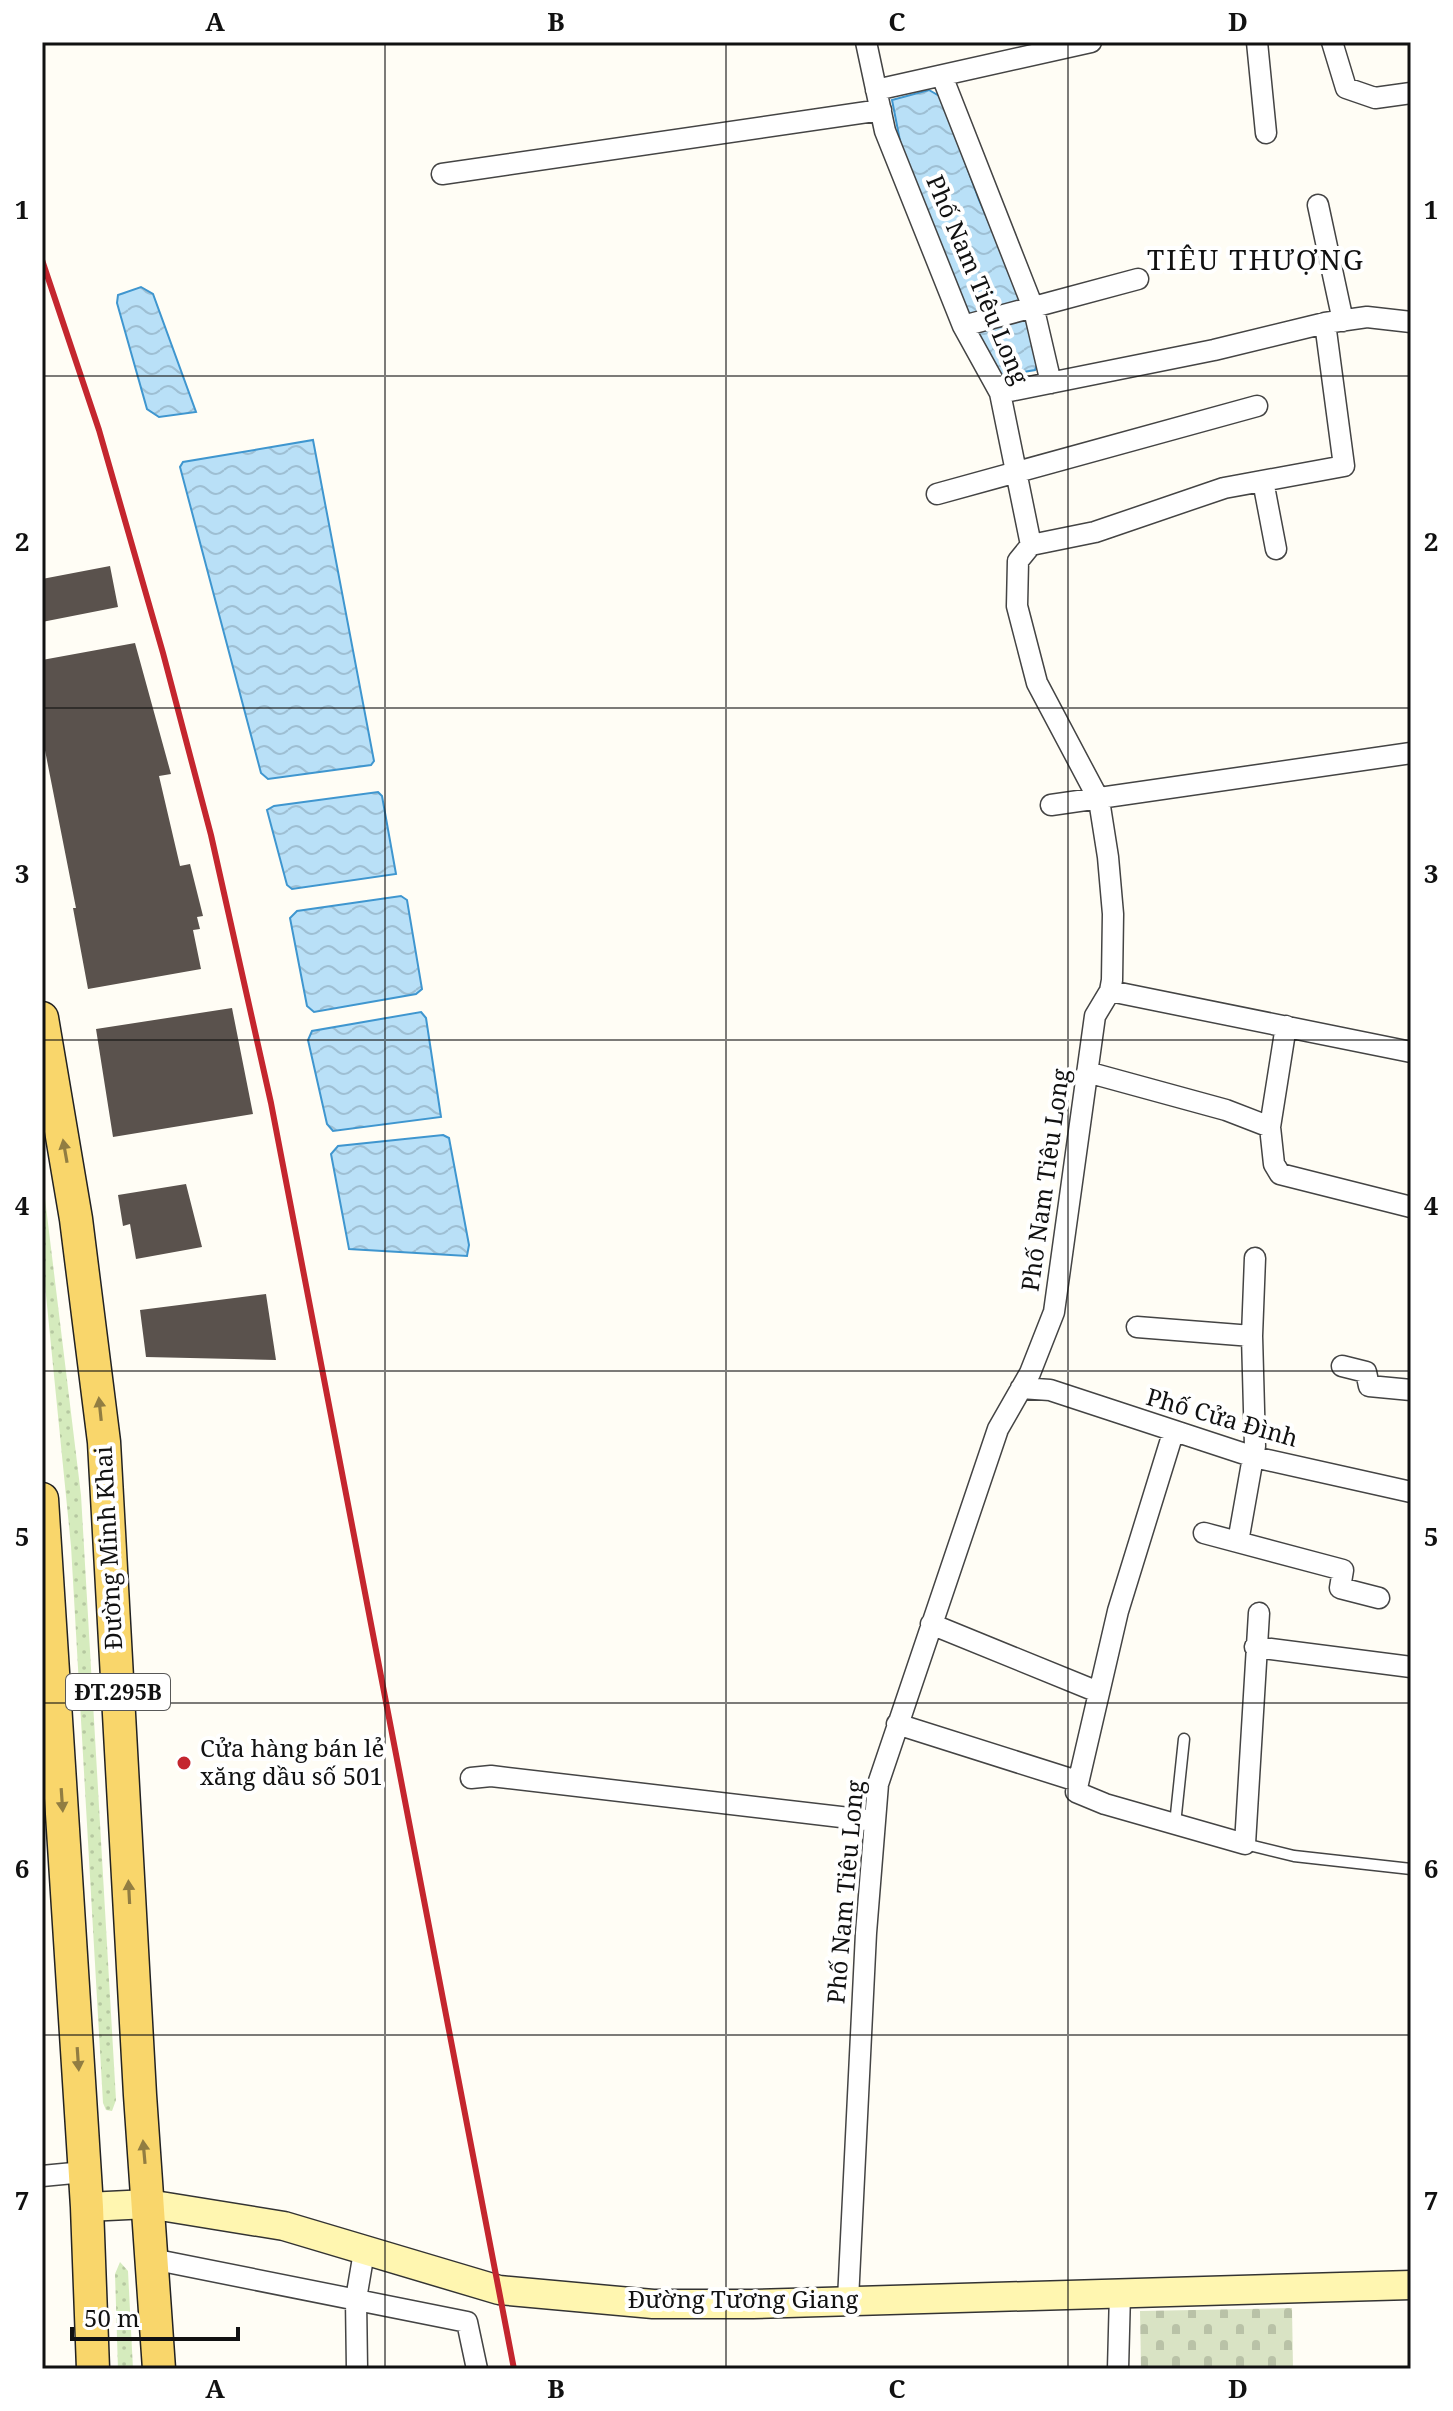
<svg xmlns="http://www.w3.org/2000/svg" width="1453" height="2411" font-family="'Noto Serif',serif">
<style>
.grass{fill:url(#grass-dots)}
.cemetery{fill:url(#cemetery-stones)}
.water{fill:url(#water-waves);stroke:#3f96cf;stroke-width:2}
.building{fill:#5a524d}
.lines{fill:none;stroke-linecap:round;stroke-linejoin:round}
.service-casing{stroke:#444;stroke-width:13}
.minor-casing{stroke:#444;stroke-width:23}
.secondary-casing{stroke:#333;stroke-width:31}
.primary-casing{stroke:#222;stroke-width:35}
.service{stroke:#fff;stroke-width:10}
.minor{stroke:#fff;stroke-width:20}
.secondary{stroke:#fff6b0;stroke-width:28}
.primary{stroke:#f9d66b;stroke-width:32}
.rail{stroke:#c4262e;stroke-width:6}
.oneway{fill:#917d42}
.grid{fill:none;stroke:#111;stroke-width:2;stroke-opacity:0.55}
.poi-dot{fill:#c4262e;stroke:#fff;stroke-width:3}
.labels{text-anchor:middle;stroke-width:8;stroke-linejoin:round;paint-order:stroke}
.shield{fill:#fff;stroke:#585858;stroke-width:2}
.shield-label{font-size:22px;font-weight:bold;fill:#111}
.street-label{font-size:24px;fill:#111;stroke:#fff}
.poi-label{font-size:24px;fill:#111;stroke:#fff;text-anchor:start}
.quarter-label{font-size:28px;letter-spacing:2px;fill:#111;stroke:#fff}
.neatline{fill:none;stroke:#111;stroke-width:3}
.grid-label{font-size:26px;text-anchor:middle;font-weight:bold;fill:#111}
</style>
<defs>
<pattern id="grass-dots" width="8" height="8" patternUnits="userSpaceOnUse" patternTransform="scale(2)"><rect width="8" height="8" fill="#d5ebbd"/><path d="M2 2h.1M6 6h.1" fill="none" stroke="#b6c8a1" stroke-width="1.8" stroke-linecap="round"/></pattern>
<pattern id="cemetery-stones" width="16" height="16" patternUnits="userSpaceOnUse" patternTransform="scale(2)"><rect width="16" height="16" fill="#d9e3c4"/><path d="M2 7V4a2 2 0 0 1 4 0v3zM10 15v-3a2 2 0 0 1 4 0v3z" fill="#b9c2a7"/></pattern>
<pattern id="water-waves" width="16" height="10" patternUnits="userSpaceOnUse" patternTransform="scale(2)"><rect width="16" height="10" fill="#b9e0f7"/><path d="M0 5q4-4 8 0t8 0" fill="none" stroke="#9ebfd3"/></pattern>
</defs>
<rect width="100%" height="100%" fill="#fffdf5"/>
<path class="grass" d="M42 1174 81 1495 116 2100 112 2111 106 2110 103 2103 71 1546 42 1255Z
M120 2262 128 2271 133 2369H118L115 2274Z"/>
<path class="cemetery" d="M1292 2308 1293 2369H1141L1140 2311Z"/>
<path class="water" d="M929 90 941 97 979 200 1025 305 1040 358 1035 370 1000 376 993 372 902 151 892 100Z
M141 287 153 294 196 412 159 417 147 409 117 303 118 295Z
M313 440 374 761 371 765 268 779 261 773 180 467 183 462Z
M378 792 382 796 396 874 292 889 287 885 267 810 274 806Z
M401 896 407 900 422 989 416 994 314 1012 307 1006 290 918 297 911Z
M421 1012 426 1018 441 1117 333 1131 327 1124 308 1040 312 1031Z
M443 1135 449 1138 469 1245 467 1256 349 1249 331 1154 338 1146Z"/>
<path class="building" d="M110 566 118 607 42 622V579Z
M135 643 171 774 159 776 180 866 190 864 203 916 197 917 200 929 193 930 201 969 88 989 73 908H76L42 735V660Z
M232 1008 253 1114 113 1137 96 1029Z
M186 1184 202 1247 136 1259 130 1224 123 1226 118 1195Z
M266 1294 276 1360 146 1357 140 1310Z"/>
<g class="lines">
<g class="service-casing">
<path id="service" d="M1175 1824 1184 1739
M1245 1844 1294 1856 1411 1869"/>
</g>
<g class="minor-casing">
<path id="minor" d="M1257 42 1266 133
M1332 42 1346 88 1375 98 1411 93
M942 76 1034 310 1051 383
M876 90 1091 42
M442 174 881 110
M1318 205 1343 321
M963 326 1138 279
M1000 393 1214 350 1325 323 1367 317 1411 322
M1263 481 1276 549
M937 494 1257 406
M1031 545 1095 532 1224 488 1344 466 1325 323
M1051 805 1411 753
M1110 991 1411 1052
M1087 1072 1226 1110 1270 1127 1274 1164 1280 1174 1411 1207
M1270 1127 1286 1026
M1137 1327 1252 1336
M1342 1366 1366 1372 1369 1386 1411 1390
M1021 1388 1050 1390 1254 1457 1411 1492
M1173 1433 1118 1611 1076 1792 1105 1804 1245 1844 1259 1613
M1204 1533 1343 1570 1340 1588 1379 1598
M1238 1542 1255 1446 1252 1336 1255 1258
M931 1624 1098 1692
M1255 1647 1411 1667
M897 1724 1077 1781
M471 1778 491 1776 875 1821
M42 2176 84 2172
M152 2259 467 2322 477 2369
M848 2300 866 1933 878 1784 998 1429 1030 1373 1054 1312 1095 1016 1110 991 1112 980 1113 914 1108 857 1099 800 1037 683 1017 606 1018 561 1031 545 1000 393 963 326 885 131 866 42
M357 2369 356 2299 364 2252
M1118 2369 1120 2293"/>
</g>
<g class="secondary-casing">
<path id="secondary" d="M87 2207 148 2204 284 2226 499 2290 653 2304H753L1411 2285"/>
</g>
<g class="primary-casing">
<path id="primary" d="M42 1018 76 1219 104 1442 140 2095 159 2369
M42 1499 87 2207 93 2369"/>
</g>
<use href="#service" class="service"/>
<use href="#minor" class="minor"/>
<use href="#secondary" class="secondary"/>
<use href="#primary" class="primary"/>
<path class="rail" d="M42 260 99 430 163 653 211 835 271 1103 514 2369"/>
</g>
<defs><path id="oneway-solid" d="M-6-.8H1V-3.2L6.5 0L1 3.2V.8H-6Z" transform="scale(2)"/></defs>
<g class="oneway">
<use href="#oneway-solid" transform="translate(65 1151) rotate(-100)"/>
<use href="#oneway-solid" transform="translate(100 1409) rotate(-96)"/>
<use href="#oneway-solid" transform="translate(62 1800) rotate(86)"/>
<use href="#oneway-solid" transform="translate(129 1892) rotate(-93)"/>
<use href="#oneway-solid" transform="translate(78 2059) rotate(86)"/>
<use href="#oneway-solid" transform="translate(144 2152) rotate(-95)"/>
</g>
<path class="grid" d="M385 42V2369M726 42V2369M1068 42V2369M42 376H1411M42 708H1411M42 1040H1411M42 1371H1411M42 1703H1411M42 2035H1411"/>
<circle class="poi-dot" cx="184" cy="1763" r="8"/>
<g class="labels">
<rect class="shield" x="66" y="1674" width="104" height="36" rx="6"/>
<g class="shield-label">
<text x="118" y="1700">ĐT.295B</text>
</g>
<g class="street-label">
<text transform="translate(977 280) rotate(67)" y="8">Phố Nam Tiêu Long</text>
<text transform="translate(1046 1180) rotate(-82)" y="8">Phố Nam Tiêu Long</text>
<text transform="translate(1222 1418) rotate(16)" y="8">Phố Cửa Đình</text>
<text transform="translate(109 1548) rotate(-93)" y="8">Đường Minh Khai</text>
<text transform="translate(846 1892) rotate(-85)" y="8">Phố Nam Tiêu Long</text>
<text x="743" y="2308">Đường Tương Giang</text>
</g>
<g class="poi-label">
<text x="200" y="1757">Cửa hàng bán lẻ<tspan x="200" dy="28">xăng dầu số 501</tspan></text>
</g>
<g class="quarter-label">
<text x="1256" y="270">TIÊU THƯỢNG</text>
</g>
</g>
<rect width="1453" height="2411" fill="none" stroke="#ffffff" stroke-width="88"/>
<path d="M72 2327v12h166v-12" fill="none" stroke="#111111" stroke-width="4"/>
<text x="84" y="2327" font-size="24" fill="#111111" stroke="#ffffff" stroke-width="6" paint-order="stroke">50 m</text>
<rect x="44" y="44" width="1365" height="2323" class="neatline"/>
<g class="grid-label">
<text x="215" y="31">A</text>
<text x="556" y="31">B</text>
<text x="897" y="31">C</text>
<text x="1238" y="31">D</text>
<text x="22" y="219">1</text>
<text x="1431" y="219">1</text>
<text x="22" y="551">2</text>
<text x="1431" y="551">2</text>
<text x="22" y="883">3</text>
<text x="1431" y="883">3</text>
<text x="22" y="1215">4</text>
<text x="1431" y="1215">4</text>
<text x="22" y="1546">5</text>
<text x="1431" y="1546">5</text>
<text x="22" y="1878">6</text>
<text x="1431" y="1878">6</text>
<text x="22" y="2210">7</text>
<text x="1431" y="2210">7</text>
<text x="215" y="2398">A</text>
<text x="556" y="2398">B</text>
<text x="897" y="2398">C</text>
<text x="1238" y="2398">D</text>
</g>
</svg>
